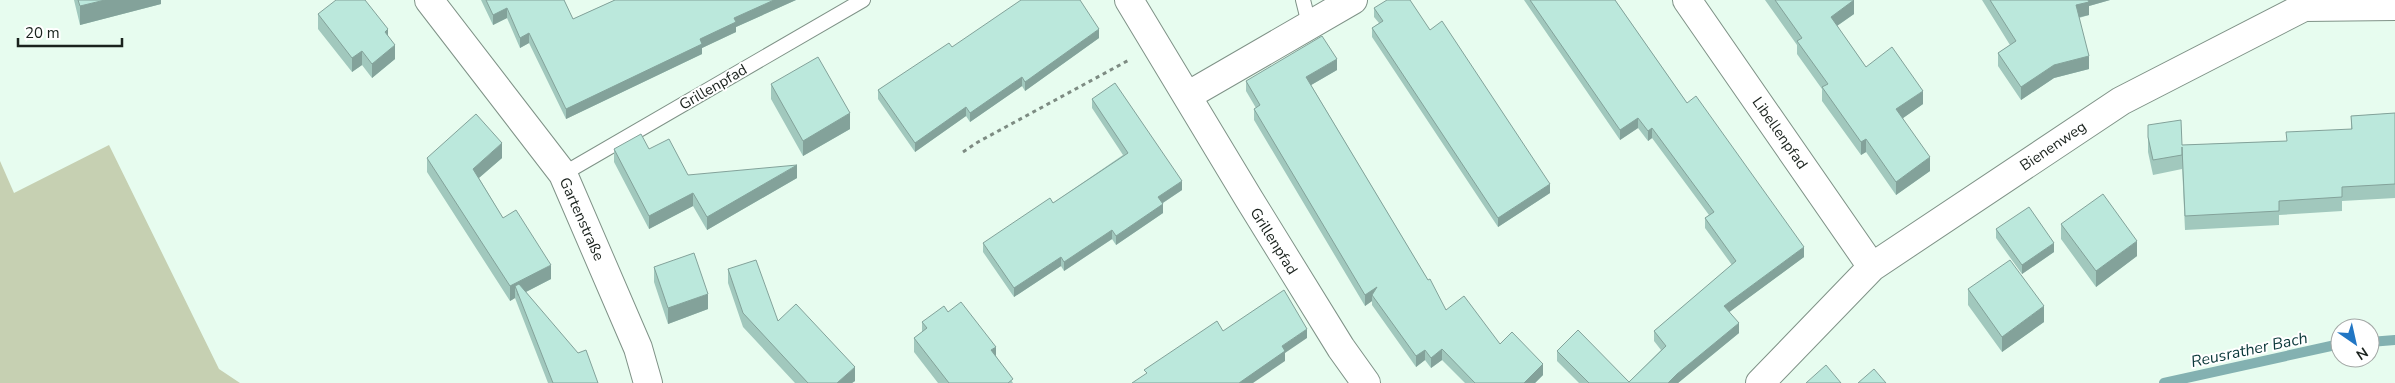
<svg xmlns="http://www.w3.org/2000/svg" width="2395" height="383" font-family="'Nunito Sans',sans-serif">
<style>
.green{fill:#c6d0b2}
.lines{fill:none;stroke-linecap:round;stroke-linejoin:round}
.stream{stroke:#83b1b1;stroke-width:10}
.lane-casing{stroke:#7f9287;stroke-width:16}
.street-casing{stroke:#7f9287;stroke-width:30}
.path{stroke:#7d8b82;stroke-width:3;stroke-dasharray:4 4;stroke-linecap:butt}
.lane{stroke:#fff;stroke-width:14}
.street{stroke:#fff;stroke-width:28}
.wall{fill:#a1c8bd}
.shaded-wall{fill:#83a29a}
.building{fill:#bbe8dc;stroke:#83a29a}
.labels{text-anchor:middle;stroke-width:4;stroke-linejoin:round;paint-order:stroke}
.street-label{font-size:15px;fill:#1a221d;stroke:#fff}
.water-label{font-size:16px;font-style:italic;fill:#0b393a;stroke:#fff}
</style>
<rect width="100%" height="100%" fill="#e7fcef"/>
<path class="green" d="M109 145 219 369 240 383H0V161L14 193Z"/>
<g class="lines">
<path class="stream" d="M2370 342 2395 340
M2164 383 2340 344"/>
<g class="lane-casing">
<path id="lane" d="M1303 0 1309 24
M563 174 863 0"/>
</g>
<g class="street-casing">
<path id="street" d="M429 0 563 174 638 348 648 383
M1129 0 1249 199 1341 348 1366 383
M1687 0 1872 267
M1187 96 1353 0
M1760 383 1872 267 2121 101 2304 7 2395 6"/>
</g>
<path class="path" d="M963 152 978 142 1129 60"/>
<use href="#lane" class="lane"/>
<use href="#street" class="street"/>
</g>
<path class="wall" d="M74 0H161V4L80 25Z
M481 0H564L573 19 615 0H796L736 27V32L702 48V54L566 119 529 43 520 48 507 18 493 25Z
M1524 0H1615L1687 103 1804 257 1729 312 1739 333 1678 383H1579L1557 361V351L1629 382 1661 350 1654 341V331L1732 265 1705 228V218L1709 215 1652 138 1648 141 1638 128 1620 140Z
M1765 0H1854V14L1837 26 1866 67 1923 104 1903 118 1930 171 1896 195 1866 152 1861 155 1822 101V89L1797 54V45Z
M1982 0H2110L2089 6V15L2079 18 2089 69 2054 78 2021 100 1998 66V53L2010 45Z
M1374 8 1430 30 1550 193 1498 227 1372 37V28L1379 23 1374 17Z
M318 14 388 36 395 59 372 78 362 65 352 72 318 29Z
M1099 38 1025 91 1022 86 970 122 966 116 915 152 878 99V90L952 47Z
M1337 70 1311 85 1446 310 1500 344 1543 375 1535 383H1465L1442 360 1431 368 1425 360 1416 367 1372 305V301L1365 306 1254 120V109L1256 108 1246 91V81Z
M771 84 850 129 803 156 771 99Z
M1092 99 1182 190 1163 203V213L1116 245 1112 239 1064 271 1061 266 1014 297 983 252V243L1053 203 1123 155 1092 108Z
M2395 113V198L2342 201V211L2279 215V225L2185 230 2182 165V169L2153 175 2148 152V125L2182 145 2286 141 2351 129V116Z
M614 149H649L688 175 797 178 707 230 693 206 649 229 614 162Z
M427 158H502L479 178 503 218 551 279 526 292 598 383H548L515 298 510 301 427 172Z
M2061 224 2137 256 2096 287 2061 239Z
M1996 229 2054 252 2022 274 1996 238Z
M654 267 708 309 668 324 654 282Z
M728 269 778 321 855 381 852 383H795L743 327 728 283Z
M1968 289 2044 322 2002 352 1968 305Z
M948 312 996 356 1013 383H938L914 352V338L922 332V322Z"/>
<path class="shaded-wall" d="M105 0H161V4L80 25V6Z
M774 0H796L736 27V32L702 48V54L566 119V109L700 39 734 18Z
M1854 0V14L1831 30V17Z
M2087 0H2110L2089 6V15L2076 18V5Z
M507 8V18L493 25V15Z
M388 29V43L385 32Z
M1099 29V38L1025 91V82Z
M529 33V43L520 48V38Z
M395 45V59L372 78V64Z
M362 51V65L352 72V58Z
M2089 56V69L2054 78 2021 100V87L2054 65Z
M1337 59V70L1306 88V77Z
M1022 77V86L970 122V113Z
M1923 91V104L1896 123V109Z
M966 107V116L915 152V143Z
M850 113V129L803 156V141Z
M1638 118V128L1620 140V130Z
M1652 128V138L1648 141V131Z
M1866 139V152L1861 155V142Z
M502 143V158L473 183V169Z
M1930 157V171L1896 195V182Z
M797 165V178L707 230V217Z
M1182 181V190L1158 206V197Z
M1550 184V193L1498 227V218Z
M693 193V206L649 229V216Z
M1163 204V213L1116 245V236Z
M1112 230V239L1064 271V262Z
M2137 241V256L2096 287V271Z
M2054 243V252L2022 274V265Z
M1804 247V257L1724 316V306Z
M1061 257V266L1014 297V288Z
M551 265V279L518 296 515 286V298L510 301V286Z
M1377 287 1372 295V301L1365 306V295Z
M708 294V309L668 324V308Z
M2044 306V322L2002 352V337Z
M1739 323V333L1678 383H1668L1677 374Z
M1307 329V338L1285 353V361L1253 383H1239L1282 346Z
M996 347V361L991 350Z
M1442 349V360L1431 368V358Z
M1425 350V360L1416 367V356Z
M1543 364V375L1535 383H1524Z
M855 367V381L852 383H837Z"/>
<path class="building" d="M78 0H105L80 6Z
M336 0H365L388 29 385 32 395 45 372 64 362 51 352 58 318 14Z
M486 0H564L573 19 615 0H774L734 18 736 22 700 39 702 44 566 109 529 33 520 38 507 8 493 15Z
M1021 0H1080L1099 29 1025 82 1022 77 970 113 966 107 915 143 878 90 949 43 952 47Z
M1387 0H1410L1430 30 1442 21 1550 184 1498 218 1372 28 1383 21 1374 8Z
M1530 0H1615L1687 103 1696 96 1804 247 1724 306 1739 323 1677 374 1668 383H1589L1557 351 1578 330 1629 382 1666 346 1654 331 1736 261 1705 218 1714 212 1652 128 1648 131 1638 118 1620 130Z
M1775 0H1854L1831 17 1866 67 1892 47 1923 91 1896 109 1930 157 1896 182 1866 139 1861 142 1822 87 1828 84 1797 41 1802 38Z
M1990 0H2088L2089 2 2076 5 2089 56 2054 65 2021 87 1998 53 2016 41Z
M1322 36 1337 59 1306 77 1428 280 1430 279 1446 310 1464 296 1500 344 1512 332 1543 364 1524 383H1475L1442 349 1431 358 1425 350 1416 356 1372 295 1377 287 1365 295 1254 109 1260 105 1246 81Z
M818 57 850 113 803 141 771 84Z
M1115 83 1182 181 1158 197 1163 204 1116 236 1112 230 1064 262 1061 257 1014 288 983 243 1050 198 1053 203 1128 153 1092 99Z
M2395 113V184L2342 187V197L2279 201V211L2185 216 2182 147V155L2153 160 2148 137V125L2181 120 2182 145 2287 141 2286 132 2352 129 2351 116Z
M476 114 502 143 473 169 503 218 516 210 551 265 510 286 427 158Z
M641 134 649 149 669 139 688 175 797 165 707 217 693 193 649 216 614 149Z
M2103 194 2137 241 2096 271 2061 224Z
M2029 207 2054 243 2022 265 1996 229Z
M694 253 708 294 668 308 654 267Z
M756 260 778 321 796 304 855 367 837 383H808L743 313 728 269Z
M2010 260 2044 306 2002 337 1968 289Z
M519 284 578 353 586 350 598 383H553L515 286Z
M1284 290 1307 329 1282 346 1285 351 1239 383H1132L1147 373 1144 370 1217 321 1223 331Z
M961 302 996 347 991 350 1013 379 1008 383H949L914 338 927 328 922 322 944 306 948 312Z
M1826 365 1841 383H1806Z
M1874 369 1886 383H1858Z"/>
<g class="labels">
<g class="street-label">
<text transform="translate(713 87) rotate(-30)" y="5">Grillenpfad</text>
<text transform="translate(1780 133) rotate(55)" y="5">Libellenpfad</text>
<text transform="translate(2053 146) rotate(-34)" y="5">Bienenweg</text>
<text transform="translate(582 219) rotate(66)" y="5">Gartenstraße</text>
<text transform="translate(1274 241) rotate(58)" y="5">Grillenpfad</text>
</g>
<g class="water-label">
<text transform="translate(2249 349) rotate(-12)" y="6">Reusrather Bach</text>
</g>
</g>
<g transform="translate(2355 343) rotate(146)"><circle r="24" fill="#ffffff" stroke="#a3a7a5"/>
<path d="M0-4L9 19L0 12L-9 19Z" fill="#2176c4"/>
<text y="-8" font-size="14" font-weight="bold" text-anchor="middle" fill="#1a221d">N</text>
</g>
<path d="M18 38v8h104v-8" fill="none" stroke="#1a221d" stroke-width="2.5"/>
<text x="25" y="38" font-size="15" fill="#1a221d" stroke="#ffffff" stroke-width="4" paint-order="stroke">20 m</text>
</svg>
